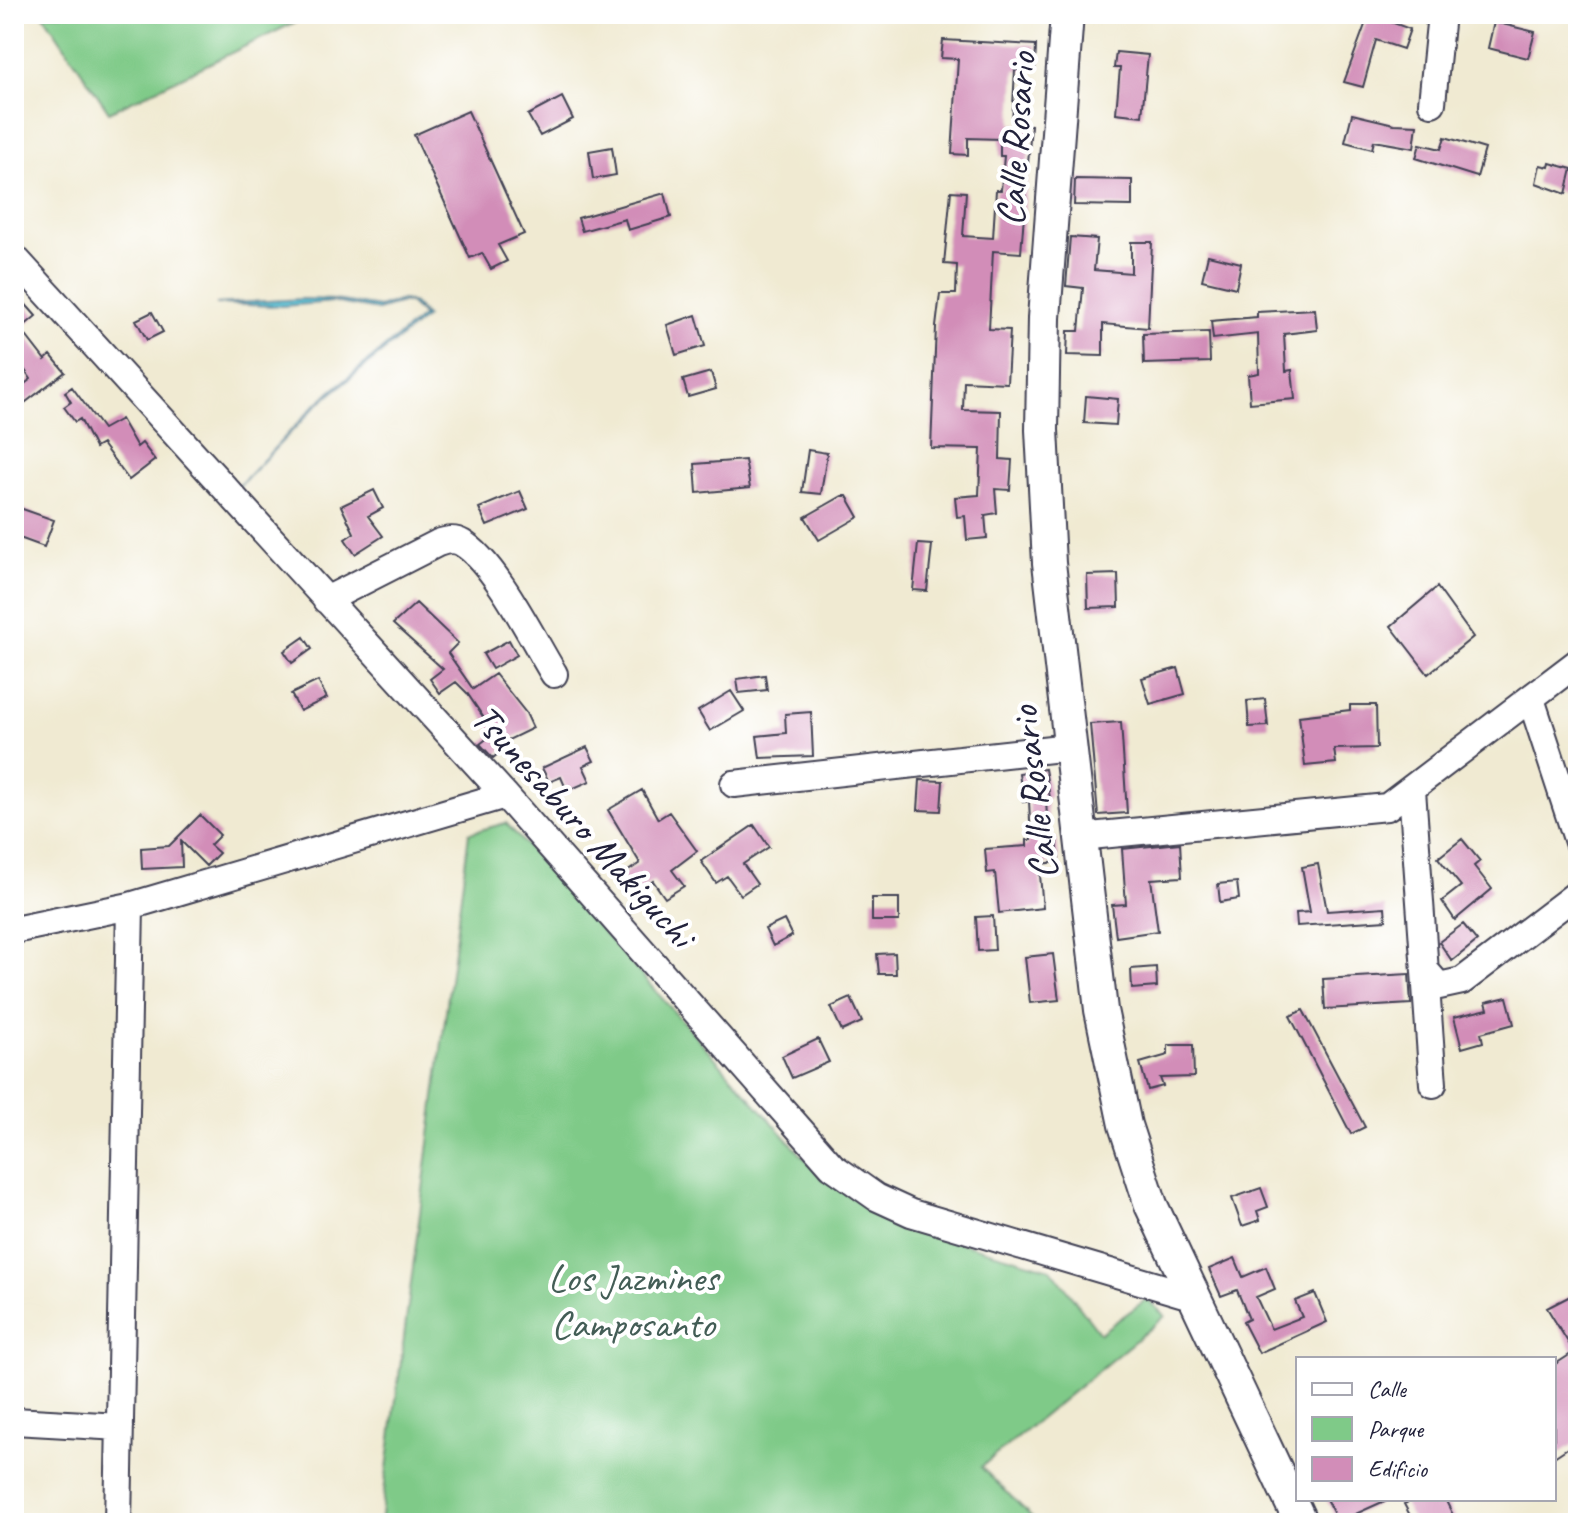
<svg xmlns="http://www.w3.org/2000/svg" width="1592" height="1537" font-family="Caveat,sans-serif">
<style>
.green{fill:#7fca88;stroke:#507662;stroke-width:2}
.water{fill:#54bdd1;stroke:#3b7086;stroke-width:2}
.building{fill:#d28db8}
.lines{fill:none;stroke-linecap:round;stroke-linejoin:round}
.minor-casing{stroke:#414052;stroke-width:30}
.major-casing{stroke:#414052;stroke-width:36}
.minor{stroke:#fff;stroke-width:26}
.major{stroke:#fff;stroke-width:32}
.labels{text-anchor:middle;stroke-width:8;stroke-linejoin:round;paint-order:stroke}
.street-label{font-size:40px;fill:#22223b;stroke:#fff}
.park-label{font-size:40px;fill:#435d56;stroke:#fff}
</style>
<rect width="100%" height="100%" fill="#fff"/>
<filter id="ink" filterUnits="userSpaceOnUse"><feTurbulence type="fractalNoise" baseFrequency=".0125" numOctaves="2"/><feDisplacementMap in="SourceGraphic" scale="16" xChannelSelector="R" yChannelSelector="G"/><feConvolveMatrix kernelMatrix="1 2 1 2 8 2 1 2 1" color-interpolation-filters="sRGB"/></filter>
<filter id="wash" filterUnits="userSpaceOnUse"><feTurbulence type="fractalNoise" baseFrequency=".006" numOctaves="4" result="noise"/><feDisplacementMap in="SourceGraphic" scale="32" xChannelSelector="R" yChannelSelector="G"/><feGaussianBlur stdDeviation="1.8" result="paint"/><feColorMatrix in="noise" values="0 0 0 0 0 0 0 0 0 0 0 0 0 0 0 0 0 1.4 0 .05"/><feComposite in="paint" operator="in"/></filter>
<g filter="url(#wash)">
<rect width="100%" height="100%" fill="#f0ead2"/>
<path class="green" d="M43 14H312L109 112Z
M506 823 822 1178 892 1223 1051 1269 1100 1333 1147 1299 1165 1316 981 1467 1038 1523H380L469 833Z"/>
<path class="water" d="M304 299 334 300 379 307 402 300 413 303 426 317 316 406 238 487 315 405 423 316 409 303 403 302 378 310 333 302 282 306 216 304Z"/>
<g id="blocks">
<path class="building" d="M1369 14 1410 29 1403 49 1376 40 1363 87 1344 82Z
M1494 22 1535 32 1528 58 1488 48Z
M943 40 1036 45 1035 71 1015 70 1012 124 1031 125 1021 253 993 251 989 329 1010 330 1007 383 964 381 963 410 1001 411 1000 459 1012 460 1010 490 995 489 997 513 985 515 987 538 967 540 965 516 957 517 955 497 979 495 981 449 931 448 936 327 940 294H956L957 265 944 264 951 191 966 192 963 236 993 238 996 190H1001L1004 156H1000V139L968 138V155L952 154 958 59 941 58Z
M1116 52 1148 55 1142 116 1116 113 1120 68H1114Z
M562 97 573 119 540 136 528 115Z
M468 111 524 234 498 245 507 261 491 269 482 253 470 258 414 135Z
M1352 114 1394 124 1417 125 1414 148 1374 141 1372 149 1345 142Z
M1445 137 1485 149 1477 177 1416 158 1420 144 1441 149Z
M612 147 616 175 593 179 589 151Z
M1550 163 1572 169 1566 194 1536 183 1540 165 1549 167Z
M1075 179 1132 180V206L1074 205Z
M665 193 671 217 628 230 625 219 582 231 578 218Z
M1070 237 1097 239 1094 270 1131 273V242H1152L1148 328 1103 324V356L1067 355 1068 331H1079L1083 288 1066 286Z
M1208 255 1241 263 1236 288 1202 280Z
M14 291 36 316 24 326 14 314Z
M1315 309 1317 330 1284 334 1286 371 1292 370 1295 399 1250 403 1248 375 1259 373 1258 334 1213 339 1211 321 1257 317V312Z
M152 312 163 332 147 340 136 320Z
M696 315 705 346 676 355 667 325Z
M1209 332 1210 362 1144 364 1143 334Z
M24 333 45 360 51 355 65 372 22 405 14 392 31 379 14 354V341Z
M711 372 716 389 688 397 683 380Z
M72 387 103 429 121 419 137 447 142 443 155 460 129 480 102 444 95 448 80 419 75 422 64 407 71 402 65 392Z
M1086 396 1118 399 1116 425 1084 423Z
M808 450 827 453 821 494 802 492Z
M745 460 750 488 697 493 695 464Z
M374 490 383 508 368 516 383 536 355 554 345 539 354 533 341 506Z
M520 491 528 509 487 526 479 508Z
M842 496H847L859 517 819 540 805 517Z
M14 506 54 520 44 547 14 536Z
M918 544 932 545 927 591 913 590Z
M1118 574 1119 607 1088 608 1087 575Z
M1437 587 1473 637 1428 674 1391 626Z
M416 603 458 643 448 653 473 689 495 674 526 713 533 728 504 742 507 746 493 758 480 744 494 733 467 693 456 682 440 693 430 679 443 669 393 624Z
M304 637 312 649 292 663 284 651Z
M509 640 517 655 492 669 483 654Z
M1178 668 1185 694 1150 704 1142 678Z
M765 675 767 690 739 693 737 679Z
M318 681 327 698 300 711 291 694Z
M731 691 744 711 710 731 698 711Z
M1265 699 1268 726 1249 727 1247 701Z
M1350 705H1376L1377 748 1334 749 1336 763 1305 766 1299 716 1350 710Z
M811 712 813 756 760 758 757 736 786 733 785 714Z
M1121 722 1127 813 1098 815 1090 724Z
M587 747 594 761 583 766 590 781 567 791 561 777 549 782 542 768Z
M1045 769 1050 798H1046L1048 839 1057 838 1059 862 1039 864 1043 908 999 913 995 872 987 873 985 849 1027 846V840H1031L1029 801 1023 802 1019 773Z
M920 780 943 781 941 811 918 810Z
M642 790 658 819 669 812 697 851 672 870 684 886 665 898 653 881 634 895 621 876 640 863 608 810Z
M200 815 220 835 210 845 219 853 206 866 181 841 182 867 142 869 141 848 169 846Z
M754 825 769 847 743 864 757 884 741 895 727 876 716 883 701 861Z
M1462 839 1480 861 1474 866 1492 889 1455 920 1442 901 1461 886 1438 858Z
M1180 843 1182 877 1151 879 1158 931 1116 937 1112 905 1126 904 1122 849Z
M1318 864 1327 911 1385 907 1386 920 1297 926 1296 913 1310 912 1302 867Z
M1237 882 1239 899 1220 902 1218 884Z
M872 898H899V921H872Z
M993 916 995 950 978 951 976 917Z
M784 920 792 936 773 946 765 929Z
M1463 924 1477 941 1452 961 1439 942Z
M895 953 896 974H879L877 954Z
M1053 954 1059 1000 1030 1003 1025 957Z
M1156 967 1157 987 1132 989 1131 969Z
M1409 974 1411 1004 1325 1009 1323 979Z
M1507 997 1514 1024 1481 1033 1483 1042 1462 1048 1454 1017 1488 1009 1486 1002Z
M851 998 862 1022 842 1031 831 1007Z
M1303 1010 1365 1127 1351 1134 1290 1016Z
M818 1039 829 1062 792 1078 782 1056Z
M1168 1045H1193L1194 1077 1160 1078 1163 1086 1148 1090 1140 1063 1168 1055Z
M1261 1188 1268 1207 1257 1211 1260 1220 1242 1226 1232 1198Z
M1235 1258 1243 1277 1266 1267 1275 1289 1256 1297 1271 1329 1302 1317 1295 1301 1315 1293 1327 1322 1259 1353 1243 1322 1249 1319 1237 1290 1221 1296 1209 1269Z
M1578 1292V1441L1554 1457V1365L1574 1352 1547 1308Z
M1326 1499H1389L1338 1522Z
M1415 1499H1445L1457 1523H1414L1404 1504Z"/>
</g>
</g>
<g filter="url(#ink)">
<use href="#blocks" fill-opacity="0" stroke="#414052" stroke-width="2"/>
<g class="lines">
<g class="minor-casing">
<path id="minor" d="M1432 103 1441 14
M14 257 505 795 832 1166 876 1197 911 1213 1191 1296
M326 600 438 543C446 540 454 538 462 543 495 562 533 640 554 674
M1531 699 1578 842
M734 784 1069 747
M1412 790 1433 1084
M1080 837 1387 807 1578 662
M14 930 130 906 505 795
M1425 970 1439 986 1462 981 1578 893
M14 1421 120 1427
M118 1523 130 906"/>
</g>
<g class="major-casing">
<path id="major" d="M1067 14 1044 318 1042 430 1049 563 1101 1010 1125 1125 1151 1205 1301 1523"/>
</g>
<use href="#minor" class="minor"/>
<use href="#major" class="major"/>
</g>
</g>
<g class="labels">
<g class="street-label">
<text transform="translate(1015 139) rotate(-86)" y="14">Calle Rosario</text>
<text transform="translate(1033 793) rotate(-97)" y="14">Calle Rosario</text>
<text transform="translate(584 825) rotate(48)" y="14">Tsunesaburo Makiguchi</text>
</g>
<g class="park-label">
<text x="633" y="1291">Los Jazmines<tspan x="633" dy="46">Camposanto</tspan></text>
</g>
</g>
<rect width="1592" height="1537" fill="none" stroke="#fff" stroke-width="48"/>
<rect x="1296" y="1357" width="260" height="144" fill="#ffffff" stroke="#a7a7b1" stroke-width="2"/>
<rect x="1312" y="1383" width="40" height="12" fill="#ffffff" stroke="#a7a7b1" stroke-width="2"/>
<text x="1368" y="1397" font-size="24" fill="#22223b">Calle</text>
<rect x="1312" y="1417" width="40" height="24" fill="#7fca88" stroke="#a7a7b1" stroke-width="2"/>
<text x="1368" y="1437" font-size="24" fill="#22223b">Parque</text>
<rect x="1312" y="1457" width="40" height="24" fill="#d28db8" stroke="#a7a7b1" stroke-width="2"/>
<text x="1368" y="1477" font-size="24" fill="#22223b">Edificio</text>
</svg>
